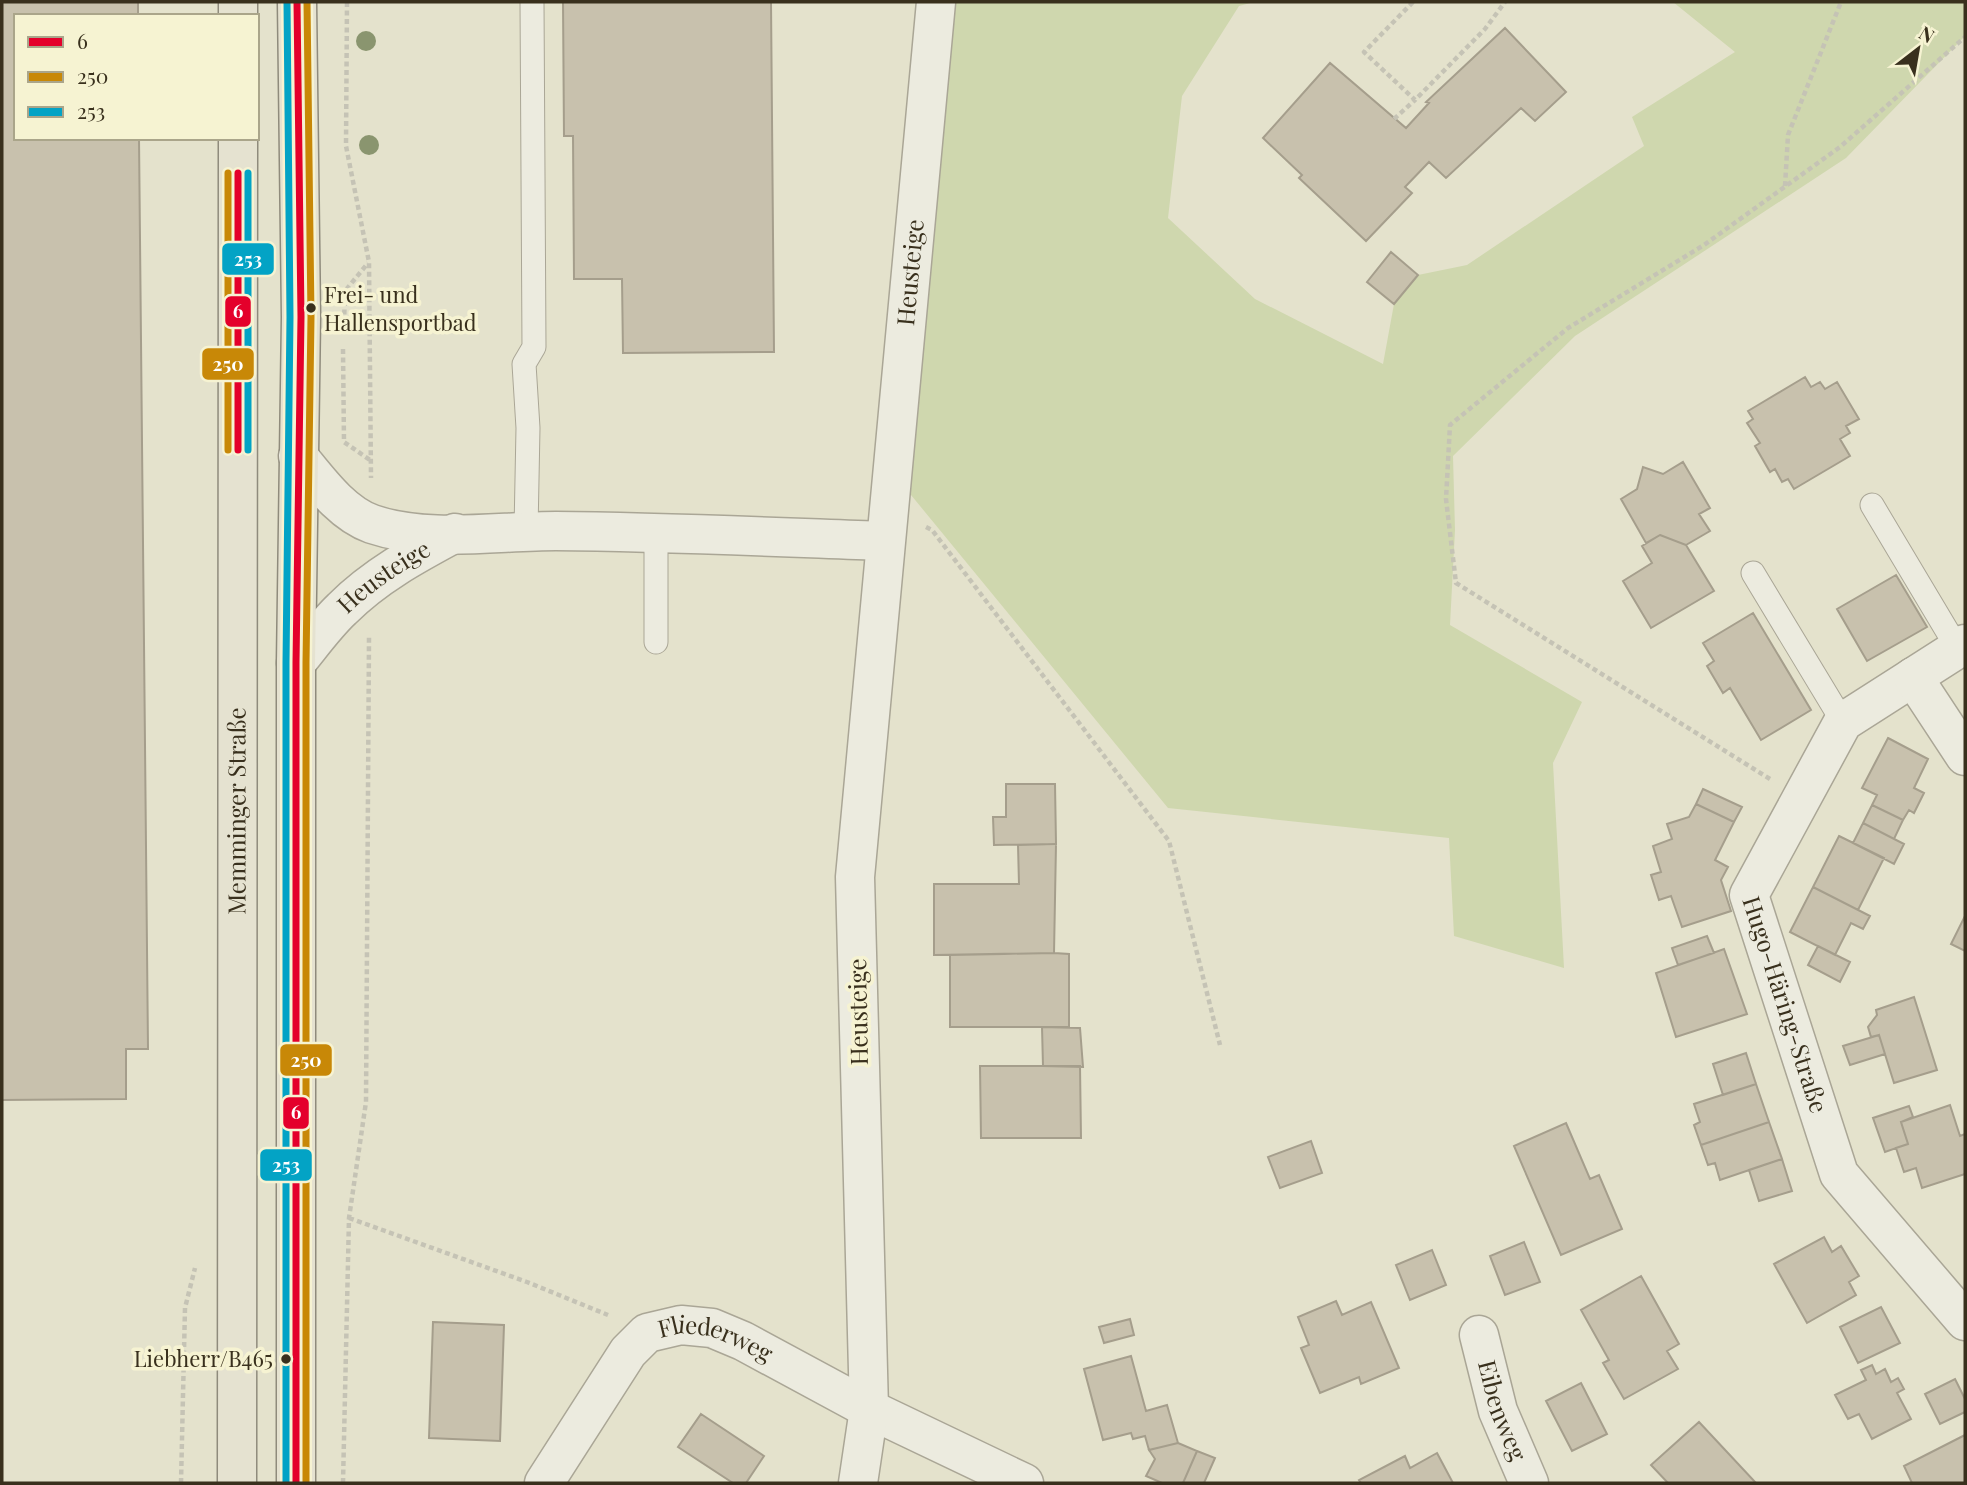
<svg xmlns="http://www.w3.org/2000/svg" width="1967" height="1485" font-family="'Playfair Display',serif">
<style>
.green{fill:#cfd7ae}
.building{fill:#c8c1ad;stroke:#a59e8c;stroke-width:2}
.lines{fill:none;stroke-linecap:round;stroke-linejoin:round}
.lane-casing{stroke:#aaa696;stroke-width:25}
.street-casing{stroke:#aaa696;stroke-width:41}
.primary-casing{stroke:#8f8b7c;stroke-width:41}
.path{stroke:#c5c3b5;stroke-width:4.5;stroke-dasharray:5 3.5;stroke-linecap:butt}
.lane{stroke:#ecebdf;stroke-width:23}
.street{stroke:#ecebdf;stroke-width:38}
.primary{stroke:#e5e2d0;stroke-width:38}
.bus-1-casing{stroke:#f6f3d2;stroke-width:12}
.bus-2-casing{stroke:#f6f3d2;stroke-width:12}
.bus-3-casing{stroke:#f6f3d2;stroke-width:12}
.bus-1{stroke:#e4002b;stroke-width:7}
.bus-2{stroke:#c88807;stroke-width:7}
.bus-3{stroke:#03a3c5;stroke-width:7}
.tree{fill:#8a956f}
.bus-dot{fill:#39301d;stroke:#f6f3d2;stroke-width:2.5}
.labels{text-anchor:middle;stroke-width:7;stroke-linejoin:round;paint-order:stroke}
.bus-label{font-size:22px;fill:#39301d;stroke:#f6f3d2;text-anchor:start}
.street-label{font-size:24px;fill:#39301d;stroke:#f6f3d2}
.line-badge{stroke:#f6f3d2;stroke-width:2.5}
.badge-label{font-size:19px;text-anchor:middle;font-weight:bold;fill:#fff}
</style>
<rect width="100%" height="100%" fill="#e4e2cc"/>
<path class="green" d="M934 2H1254L1239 6 1182 96 1168 218 1255 299 1383 364 1394 304 1418 275 1467 265 1644 146 1632 117 1735 52 1673 2H1965V36L1846 158 1575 336 1453 456 1455 530 1450 625 1582 702 1553 763 1564 968 1454 936 1449 838 1168 808 902 484Z"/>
<path class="building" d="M2 2H138V16H16V138H139L148 1049H126V1099L2 1100Z
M563 2H771L774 352 623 353 622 279H574L573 136H564Z
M1505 28 1566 92 1535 121 1521 108 1446 178 1429 162 1405 187 1412 193 1366 241 1299 178 1302 175 1263 138 1330 63 1406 128 1429 103 1426 102Z
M1391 252 1418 275 1394 304 1367 282Z
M1805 377 1811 387 1820 382 1825 389 1837 382 1859 419 1846 426 1850 433 1840 439 1850 456 1794 489 1788 479 1782 482 1775 469 1770 472 1755 446 1760 443 1747 423 1753 419 1748 411Z
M1683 462 1710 508 1699 514 1710 531 1686 545 1660 535 1646 543 1621 499 1637 489 1643 467 1663 474Z
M1660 535 1686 545 1714 591 1651 628 1623 581 1652 563 1642 546Z
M1896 575 1927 627 1867 661 1837 609Z
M1753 613 1811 710 1761 740 1730 688 1723 693 1707 666 1714 661 1703 643Z
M1888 738 1928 759 1914 788 1924 793 1914 813 1909 810 1903 820 1872 805 1877 795 1862 788Z
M1006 784H1055L1056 844 994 845 993 817H1006Z
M1703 789 1742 807 1734 822 1696 804Z
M1696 804 1734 822 1715 860 1728 867 1721 880 1731 911 1682 927 1671 896 1659 900 1651 875 1661 872 1653 846 1672 839 1667 824 1689 817Z
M1872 805 1903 820 1894 839 1863 823Z
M1863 823 1904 844 1894 864 1853 843Z
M1839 836 1884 858 1858 910 1813 887Z
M1056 844 1054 953 934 955V884H1019L1018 845Z
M1813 887 1870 916 1863 929 1851 923 1835 955 1790 932Z
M1965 916V951L1951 944Z
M1707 936 1714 953 1678 965 1672 948Z
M1818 946 1850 962 1840 982 1808 965Z
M1724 949 1747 1014 1676 1037 1656 973Z
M1054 953 1069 954V1027H950V955Z
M1914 997 1937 1070 1894 1083 1879 1035 1871 1037 1868 1027 1877 1015 1876 1010Z
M1042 1027 1080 1028 1083 1067 1043 1066Z
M1879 1035 1885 1054 1850 1065 1843 1046Z
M1746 1053 1756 1084 1723 1095 1713 1064Z
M980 1066H1080L1081 1138H981Z
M1756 1084 1769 1122 1701 1145 1694 1125 1700 1122 1694 1104Z
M1950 1105 1960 1136 1965 1134V1174L1922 1188 1916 1168 1904 1172 1896 1148 1908 1144 1901 1122Z
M1909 1106 1913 1117 1901 1122 1908 1144 1885 1152 1873 1118Z
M1769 1122 1782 1159 1720 1180 1715 1163 1708 1165 1701 1145Z
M1566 1123 1590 1179 1599 1175 1622 1229 1561 1255 1514 1146Z
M1311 1141 1322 1173 1280 1188 1268 1157Z
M1782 1159 1792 1191 1759 1201 1749 1170Z
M1824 1237 1832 1252 1841 1246 1859 1276 1849 1282 1856 1295 1807 1323 1774 1264Z
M1524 1242 1540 1282 1505 1295 1490 1256Z
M1432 1250 1446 1285 1410 1300 1396 1265Z
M1641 1276 1679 1344 1667 1351 1678 1369 1624 1399 1603 1363 1609 1360 1581 1310Z
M1336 1301 1342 1315 1371 1302 1399 1368 1361 1384 1359 1377 1320 1393 1301 1348 1309 1345 1298 1317Z
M1881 1307 1900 1343 1858 1363 1840 1327Z
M1130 1319 1134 1335 1104 1343 1099 1327Z
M433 1322 504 1325 500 1441 429 1438Z
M1131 1356 1146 1411 1167 1405 1178 1443 1149 1450 1145 1436 1133 1439 1131 1433 1103 1440 1084 1369Z
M1872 1365 1876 1374 1885 1369 1891 1382 1898 1378 1904 1389 1897 1393 1911 1419 1872 1439 1859 1414 1848 1419 1835 1395 1866 1380 1861 1370Z
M1955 1379 1965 1399V1412L1940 1424 1925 1394Z
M1581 1383 1607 1434 1572 1451 1546 1401Z
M701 1414 764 1456 746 1483H733L678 1447Z
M1699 1422 1756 1483H1668L1651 1465Z
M1965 1435V1483H1912L1904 1466Z
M1178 1443 1197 1451 1183 1483H1162L1146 1476 1155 1459 1149 1450Z
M1197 1451 1215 1458 1204 1483H1183Z
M1437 1453 1453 1483H1361L1359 1480 1405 1456 1410 1468Z"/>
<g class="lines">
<g class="lane-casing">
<path id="lane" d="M1872 505 1958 649
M526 531 528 428 524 364 534 347 532 2
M1753 573 1843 722
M656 642V532"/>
</g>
<g class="street-casing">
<g id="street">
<path d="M298 456C318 480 341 513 372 524 428 543 497 531 556 531 666 532 775 537 884 541"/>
<path id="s1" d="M1965 644 1843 722 1749 895 1839 1174 1965 1321"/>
<path id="s2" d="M296 663C311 645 325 625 342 609 375 576 414 555 455 533"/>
<path d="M1913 677 1965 756"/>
<path id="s3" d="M1479 1335 1498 1411 1529 1483"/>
<path id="s4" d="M544 1483 628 1352 647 1333 681 1325 712 1328 743 1341 869 1409 1024 1483"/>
<path id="s5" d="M858 1483 869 1409 855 877 936 2"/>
</g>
</g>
<g class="primary-casing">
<g id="primary">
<path d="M238 2V16"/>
<path id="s6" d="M237 1483 238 138"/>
<path d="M296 1483V663L301 317 297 2"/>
</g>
</g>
<path class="path" d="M347 2 346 146 369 262 371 478
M1413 2 1364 52 1415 100 1485 29 1505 2
M1394 119 1415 100
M1785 186 1788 135 1841 2
M344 323 345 291 368 263
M343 349 344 442 370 460
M926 527 932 530 1169 841 1220 1045
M1770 779 1456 583 1446 499 1450 425 1568 328 1704 245 1840 147 1965 37
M349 1218 527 1282 608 1315
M181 1483 185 1308 195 1268
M343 1483 349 1218 366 1102 369 637"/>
<use href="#lane" class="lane"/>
<use href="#street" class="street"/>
<use href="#primary" class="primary"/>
<g class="bus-1-casing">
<path id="bus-1" d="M238 173V450
M296 1483V663L301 317 297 2"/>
</g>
<g class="bus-2-casing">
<path id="bus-2" d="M228 173V450
M306 1483V663L311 317 307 2"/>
</g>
<g class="bus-3-casing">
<path id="bus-3" d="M248 173V450
M286 1483V663L290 317 287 2"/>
</g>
<use href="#bus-1" class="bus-1"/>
<use href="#bus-2" class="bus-2"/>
<use href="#bus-3" class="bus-3"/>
</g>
<g class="tree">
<circle cx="366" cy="41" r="10"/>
<circle cx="369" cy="145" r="10"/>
</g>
<g class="bus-dot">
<circle cx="311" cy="308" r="6"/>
<circle cx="286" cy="1359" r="6"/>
</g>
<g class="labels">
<g class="bus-label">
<text x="324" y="303">Frei- und<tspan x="324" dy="28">Hallensportbad</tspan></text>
<text x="273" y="1367" text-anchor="end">Liebherr/B465</text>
</g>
<g class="street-label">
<text dy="8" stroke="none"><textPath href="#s5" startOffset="1214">Heusteige</textPath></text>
<text dy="8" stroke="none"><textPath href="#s2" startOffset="124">Heusteige</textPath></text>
<text dy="8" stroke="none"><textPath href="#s6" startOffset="672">Memminger Straße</textPath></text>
<text dy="8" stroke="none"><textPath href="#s1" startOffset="457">Hugo-Häring-Straße</textPath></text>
<text transform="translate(859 1012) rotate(-91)" y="8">Heusteige</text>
<text dy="8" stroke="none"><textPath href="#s4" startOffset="254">Fliederweg</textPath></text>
<text dy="8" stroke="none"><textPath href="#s3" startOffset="79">Eibenweg</textPath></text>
</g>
</g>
<g class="line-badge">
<rect x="221" y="242" width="54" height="34" rx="7" fill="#03a3c5"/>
<rect x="224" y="295" width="28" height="33" rx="7" fill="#e4002b"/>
<rect x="201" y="347" width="54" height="34" rx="7" fill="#c88807"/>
<rect x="279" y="1043" width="54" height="34" rx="7" fill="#c88807"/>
<rect x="282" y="1096" width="28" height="34" rx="7" fill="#e4002b"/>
<rect x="259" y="1148" width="54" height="34" rx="7" fill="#03a3c5"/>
</g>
<g class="badge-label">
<text x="248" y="266">253</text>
<text x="238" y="318">6</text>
<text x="228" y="371">250</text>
<text x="306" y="1067">250</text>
<text x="296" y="1119">6</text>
<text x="286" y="1172">253</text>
</g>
<rect width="1967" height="1485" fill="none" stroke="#39301d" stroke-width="7"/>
<rect x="14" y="14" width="245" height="126" fill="#f6f3d2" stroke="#aaa58a" stroke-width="2"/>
<rect x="28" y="37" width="35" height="10" fill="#e4002b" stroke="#aaa58a" stroke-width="2"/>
<text x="77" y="49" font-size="21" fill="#39301d">6</text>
<rect x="28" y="72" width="35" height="10" fill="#c88807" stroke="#aaa58a" stroke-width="2"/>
<text x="77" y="84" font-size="21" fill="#39301d">250</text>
<rect x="28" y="107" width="35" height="10" fill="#03a3c5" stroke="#aaa58a" stroke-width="2"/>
<text x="77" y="119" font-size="21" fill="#39301d">253</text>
<g transform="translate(1918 49) rotate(31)" stroke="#f6f3d2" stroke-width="5" paint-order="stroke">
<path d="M0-5L12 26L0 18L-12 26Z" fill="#39301d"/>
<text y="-10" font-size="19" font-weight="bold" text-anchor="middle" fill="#39301d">N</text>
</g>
</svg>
